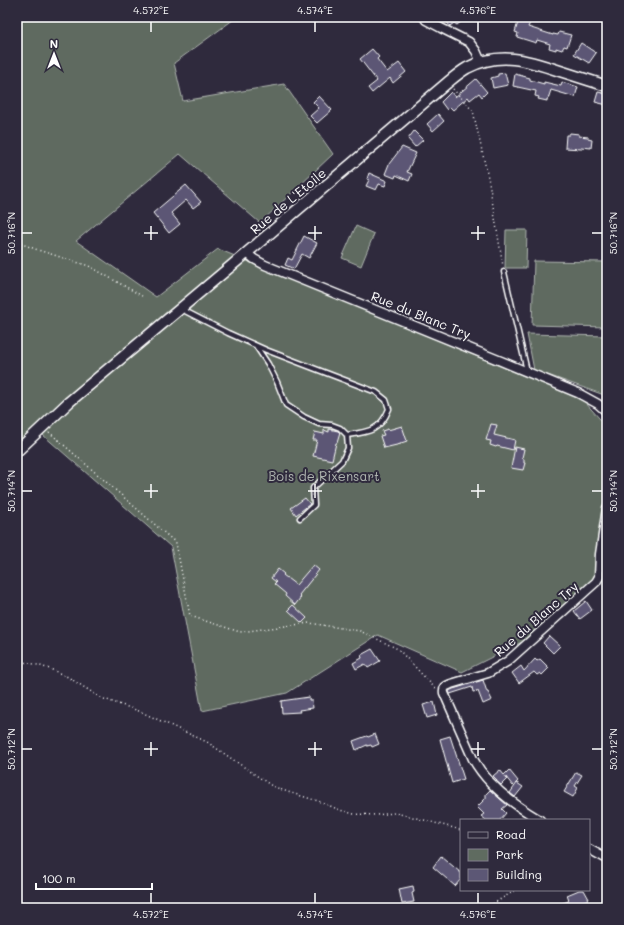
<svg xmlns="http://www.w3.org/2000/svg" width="624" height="925" font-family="Mali,sans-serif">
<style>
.green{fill:#5f6b60;stroke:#afb5b0}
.building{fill:#5c5775;stroke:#fff}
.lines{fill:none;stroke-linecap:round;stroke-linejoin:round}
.service-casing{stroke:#fff;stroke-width:7}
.minor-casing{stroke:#fff;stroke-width:11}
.tertiary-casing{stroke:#fff;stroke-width:13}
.path{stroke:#fff;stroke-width:1.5;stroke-dasharray:1 3;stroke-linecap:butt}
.service{stroke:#2f2a3d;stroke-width:4}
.minor{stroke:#2f2a3d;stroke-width:8}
.tertiary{stroke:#2f2a3d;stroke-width:10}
.ticks{fill:none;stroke:#fff;stroke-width:1.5}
.labels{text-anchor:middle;stroke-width:4;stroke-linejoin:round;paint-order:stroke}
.street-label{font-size:13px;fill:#fff;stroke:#2f2a3d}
.park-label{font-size:13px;fill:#afb5b0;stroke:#2f2a3d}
.neatline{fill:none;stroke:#fff;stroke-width:1.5}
.ticks-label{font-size:10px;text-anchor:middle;fill:#fff}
</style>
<rect width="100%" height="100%" fill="#2f2a3d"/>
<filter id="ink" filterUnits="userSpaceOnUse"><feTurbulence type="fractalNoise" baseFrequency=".025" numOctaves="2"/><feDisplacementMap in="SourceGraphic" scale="8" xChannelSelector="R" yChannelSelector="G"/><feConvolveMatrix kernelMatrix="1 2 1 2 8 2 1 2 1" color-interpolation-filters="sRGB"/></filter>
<g filter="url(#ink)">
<path class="green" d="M17 17H237L174 63 183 101 284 84 333 154 260 223 180 154 76 241 156 297 218 249 584 401 607 427V488L602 549 596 586 522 642 462 672 378 635 287 693 202 711 171 547 35 428 17 444Z
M356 226 374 234 361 266 342 258Z
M506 230H527L526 268H505Z
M534 261 607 262V327L532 325Z
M527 334 607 336V396L534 370Z"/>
<path class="building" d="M443 17H467L457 25 454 23 450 26Z
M519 19 530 23 528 27 553 35V34L558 35 559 32 571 35 567 47 564 46 562 50 556 48V50L549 48 550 44 537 40 536 43 517 37 518 33 515 32Z
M581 43 596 53 589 63 574 54Z
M372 49 379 57 377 59 387 72 399 63 406 72 393 83 390 78 372 93 368 88 377 81 360 59Z
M505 73 508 85 493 88 491 78 498 76V74Z
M515 74 530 78V80L544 84V82L561 86 562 82 578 87 575 97 551 90 548 99H547V101L538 99 539 97 535 96 536 91 513 86Z
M476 79 487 92 482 97 479 93 470 100 468 97 453 110 450 107 447 110 441 102 451 92 455 97Z
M598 92 607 94V105L595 102Z
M319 96 332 110 317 123 310 116 319 108 313 102Z
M438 114 444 121 433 131 427 124Z
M414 131 423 140 415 147 408 139Z
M570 133 579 134V136L588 137V139L592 140 591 148 581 147V149L565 148 566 135H569Z
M402 147 416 153 407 172 412 174 409 181 396 175 395 178 385 174 389 164Z
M369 173 387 181 385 186 379 184 376 190 366 186 369 180 367 179Z
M186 185 201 202 193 208 186 200 171 213 180 224 169 233 153 213Z
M304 236 317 243 309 258 302 254 294 269 285 265 288 258 292 260Z
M491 424 497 425 494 435 515 440 513 450 497 446 496 447 490 445 491 441 486 440Z
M402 426 407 441 401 443V444L384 448 380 436 384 435 382 431 388 429V430Z
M329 429 338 431 340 433 337 443H336L332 460 313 456 317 440H313L315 432 324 434V430L329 432Z
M515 447 524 449 522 458 524 459V463H525L523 470 511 468Z
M305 498 310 504 296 515 291 508Z
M313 565 319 570 299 595 301 597 295 605 285 596 286 594 274 584 276 582 271 578 278 569 284 574 283 575 296 585Z
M586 601 592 610 580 619 574 611Z
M293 605 307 618 302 623 288 610Z
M549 636 560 646 553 653 543 643Z
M372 649 380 661 368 668 365 664 356 669 353 663 362 658 361 655Z
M535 659 537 661 540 659 549 668 542 675 540 673 537 675 534 672 519 683 512 673 521 666 524 671Z
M483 680 487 692H488L492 700 483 704 478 691 473 692 472 687 450 694 449 692V691L453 689Z
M309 697V700H312L313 708 299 710 300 712 282 713 281 701Z
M434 702 437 715 427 718 423 705Z
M375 734 379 744 372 747 371 745 367 746V745L356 750 353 741 364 737 367 736 368 737Z
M450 736 464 779 452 783 440 739Z
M500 770 504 775 509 770 518 781 513 786 505 776 507 779 501 785 496 781 497 780 493 776Z
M576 772 582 775 575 786 578 788 573 797 564 792Z
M517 783 523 787 515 797 510 793Z
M490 790 507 805 502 809 506 813 500 820H486L481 816 484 814 477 807 486 798V794Z
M441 856 461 873V879L455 886 433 867Z
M413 886 414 892 412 893 414 902 402 904 399 889Z
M579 890H584L589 899 568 908H565L563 903 569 901 567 895Z"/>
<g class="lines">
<g class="service-casing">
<path id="service" d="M504 272 527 371
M181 309 228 333 266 350 376 392 386 400 389 409C380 431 369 432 347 435L348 448 342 461 313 488 314 505 300 518
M256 346 268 364 277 382 286 405 304 417 319 424 332 425 340 428 347 435"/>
</g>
<g class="minor-casing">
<path id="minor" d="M424 17 426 20 441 28 469 42 476 51 481 62
M247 253 254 259 265 265 501 361 578 393 598 404 607 412
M540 820C514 805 488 786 473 759L444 693C443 687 446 686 451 684L488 673 508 661 567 608 596 582 599 577 600 554 607 508
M589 849 607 859"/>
</g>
<g class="tertiary-casing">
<path id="tertiary" d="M17 451 69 402 230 267 447 83C453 78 460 72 467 68 500 51 527 60 560 71 576 76 591 81 607 86"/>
</g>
<path class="path" d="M453 89 473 111 489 182 503 266
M17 242 38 250 89 266 142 296
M49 432 176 543 190 616 240 632 309 623 360 631 398 649 433 686 436 688
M17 661 34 664 50 669 68 677 101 698 139 711 207 742 272 786 288 792 318 801 340 810 354 814 376 815 394 813 409 816 461 830
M486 908 516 890"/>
<use href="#service" class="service"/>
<use href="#minor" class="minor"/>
<use href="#tertiary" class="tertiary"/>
</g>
</g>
<path class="ticks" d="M151 22V32M315 22V32M478 22V32M151 226V240M315 226V240M478 226V240M22 233H32M144 233H158M308 233H322M471 233H485M592 233H602M151 484V498M315 484V498M478 484V498M22 491H32M144 491H158M308 491H322M471 491H485M592 491H602M151 742V756M315 742V756M478 742V756M22 749H32M144 749H158M308 749H322M471 749H485M592 749H602M151 893V903M315 893V903M478 893V903"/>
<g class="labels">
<g class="street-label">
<text transform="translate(288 201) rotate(-40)" y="5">Rue de L'Etoile</text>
<text transform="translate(421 315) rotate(22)" y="5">Rue du Blanc Try</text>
<text transform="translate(536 619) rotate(-41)" y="5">Rue du Blanc Try</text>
</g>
<g class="park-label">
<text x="324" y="481">Bois de Rixensart</text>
</g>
</g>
<rect width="624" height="925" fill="none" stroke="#2f2a3d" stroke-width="44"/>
<rect x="460" y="819" width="130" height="72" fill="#2f2a3d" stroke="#827f8b"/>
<rect x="468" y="832" width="20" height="6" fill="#2f2a3d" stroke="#827f8b"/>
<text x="496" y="839" font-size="12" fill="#ffffff">Road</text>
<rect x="468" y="849" width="20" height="12" fill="#5f6b60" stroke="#827f8b"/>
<text x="496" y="859" font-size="12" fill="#ffffff">Park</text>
<rect x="468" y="869" width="20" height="12" fill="#5c5775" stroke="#827f8b"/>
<text x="496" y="879" font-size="12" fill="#ffffff">Building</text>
<g transform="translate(54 54)" stroke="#2f2a3d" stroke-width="3" paint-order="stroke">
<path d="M0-3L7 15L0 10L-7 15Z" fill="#ffffff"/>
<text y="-6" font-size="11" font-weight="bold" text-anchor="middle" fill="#ffffff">N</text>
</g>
<path d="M36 883v6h116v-6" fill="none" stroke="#ffffff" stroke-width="2"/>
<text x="42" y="883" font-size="12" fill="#ffffff" stroke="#2f2a3d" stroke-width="3" paint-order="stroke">100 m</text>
<rect x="22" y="22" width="580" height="881" class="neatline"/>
<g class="ticks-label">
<text x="151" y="14">4.572°E</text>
<text x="315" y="14">4.574°E</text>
<text x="478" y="14">4.576°E</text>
<text transform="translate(11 233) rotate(-90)" y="4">50.716°N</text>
<text transform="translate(613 233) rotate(-90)" y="4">50.716°N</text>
<text transform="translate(11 491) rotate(-90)" y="4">50.714°N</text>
<text transform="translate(613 491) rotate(-90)" y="4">50.714°N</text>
<text transform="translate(11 749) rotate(-90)" y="4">50.712°N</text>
<text transform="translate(613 749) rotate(-90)" y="4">50.712°N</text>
<text x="151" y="918">4.572°E</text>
<text x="315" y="918">4.574°E</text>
<text x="478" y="918">4.576°E</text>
</g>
</svg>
